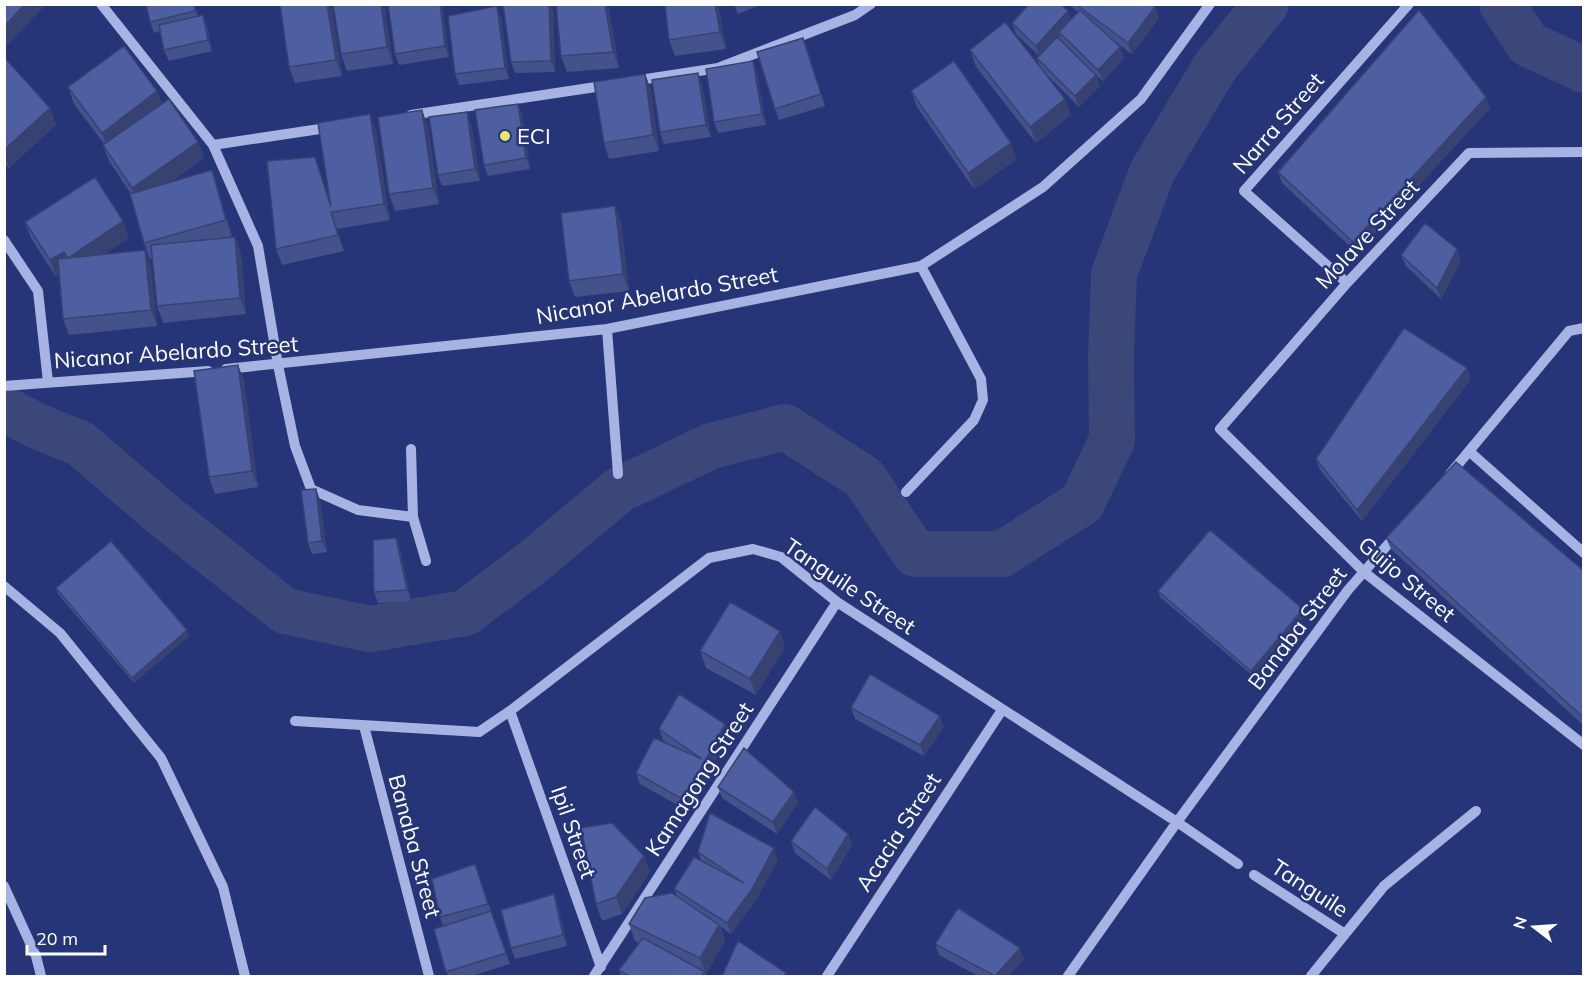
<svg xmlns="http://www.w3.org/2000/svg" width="1588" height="981" font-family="Mulish,sans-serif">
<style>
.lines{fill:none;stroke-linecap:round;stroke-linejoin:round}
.river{stroke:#3b4778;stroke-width:46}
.minor{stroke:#a7b3e2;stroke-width:10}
.wall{fill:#43528a}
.shaded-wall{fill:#374271}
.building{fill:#4e5fa1;stroke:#374271;stroke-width:1.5}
.poi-dot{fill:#ebe66d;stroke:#263577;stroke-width:2}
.labels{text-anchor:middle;stroke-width:5;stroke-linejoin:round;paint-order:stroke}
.street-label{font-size:22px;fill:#fff;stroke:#263577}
.poi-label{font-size:22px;fill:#fff;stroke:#263577;text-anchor:start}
</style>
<rect width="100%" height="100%" fill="#263577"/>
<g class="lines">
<path class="river" d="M1502 4 1528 44 1584 70
M4 409 35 425 81 444 161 513 285 611 370 629 465 613 533 562 619 490 711 446 785 427 864 478 915 554H1002L1082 503 1112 440 1111 356 1114 274 1152 172 1215 67 1266 4"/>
<path class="minor" d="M101 4 213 145 258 246 278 365 295 446 311 489 358 510 413 517
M633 81 718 68 855 15 871 4
M411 115 609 85
M213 145 333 127
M1584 152 1469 153 1347 283 1220 429 1364 572 1584 745
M4 240 38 291 48 382
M1347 283 1244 191 1409 4
M607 329 618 474
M226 369 607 329 921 266 1043 187 1141 99 1210 4
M4 386 208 371
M411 449 413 517 426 561
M1470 452 1584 553
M1450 474 1569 331 1584 328
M906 492 974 420 983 400 981 379 921 266
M4 586 60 633 161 758 223 887 245 976
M510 711 601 967
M295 721 479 732 510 711 709 558 753 549 781 557 837 602 1177 822 1238 864
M364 726 429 976
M1254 875 1345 934
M4 886 36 956 41 976
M594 976 837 602
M827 976 1002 710
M1068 976 1177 822 1348 590 1398 533
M1311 976 1384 886 1476 811"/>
</g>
<path class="wall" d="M146 4H195L198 16 207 26 212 51 169 61 164 50 160 31 154 33 150 22Z
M384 4 393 64 347 71 341 54Z
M388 4H442L449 57 399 65 395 54Z
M553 4 555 72 515 73 511 62Z
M556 4H608L619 68 567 72 561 56Z
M718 4 726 49 675 56 669 40Z
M734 4H763L738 14Z
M1068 4H1151L1155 7 1159 18 1132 54 1109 37 1124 58 1103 81 1088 68 1100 86 1079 107 1044 72 1065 99 1071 115 1036 143 976 67 970 50 1040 67 1037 58 1039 56 1016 34 1012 23 1071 19 1078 12Z
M332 9 342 76 295 83 289 67Z
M501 17 509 79 459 85 455 74Z
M807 49 825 106 779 120 775 109Z
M4 57 50 108 56 125 9 168 4 163Z
M753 61 757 72 766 125 718 133 714 122Z
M645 74 651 90 659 151 609 159 604 143Z
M702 84 711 137 664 144 660 132Z
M68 87 157 91 162 104 198 142 204 158 169 183 212 170 217 187 232 236 228 237H235L241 253 246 314 163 323 157 306 152 259 150 260 144 243 131 194 109 161 103 145 104 144 74 104Z
M911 91 1017 159 974 189 917 107Z
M1486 97 1490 108 1357 253 1282 183 1278 172Z
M518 104 522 115 530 169 488 176 484 165Z
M471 123 480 181 442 186 438 175Z
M428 126 439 204 395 211 389 194Z
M376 131 390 220 337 229 344 251 282 265 276 249 315 157 330 203Z
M615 206 621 222 629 291 575 297 569 281Z
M25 222 129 238 104 254 151 267 157 326 69 335 63 319 59 275 56 277 31 238Z
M1457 249 1461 260 1441 299 1406 266 1401 255Z
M238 365 244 381 258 487 215 494 209 477Z
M1471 379 1362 521 1320 470 1316 459Z
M316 489 320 500 327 552 312 554 308 543Z
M396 538 400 549 411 601 378 603 374 592Z
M1386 538 1584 571V726L1391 549Z
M56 588 189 636 134 683 58 594Z
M1158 591 1303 609 1305 615 1253 676 1160 597Z
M785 647 756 695 706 668 700 651Z
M851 708 944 727 924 756 855 719Z
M725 724 729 735 688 811 640 784 636 773 671 746 663 740 659 729Z
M718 787 794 792 798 803 777 834 722 798Z
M848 834 852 845 831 880 795 853 791 841Z
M698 852 778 859 756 900 731 934 720 926 725 941 706 974 707 976H621L619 970 639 943 635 941 629 924 677 896 674 889 701 860Z
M644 856 650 872 622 914 602 921 596 904Z
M475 864 491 911 510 964 472 976H448L434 929 443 927 440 917Z
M554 894 558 906 567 946 515 959 511 948Z
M935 944 1024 959 1009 976H978L939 955Z"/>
<path class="shaded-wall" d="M25 4H47L4 49V27Z
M194 4H195L199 22 195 11Z
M327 4H330L332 9 342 76 336 60Z
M381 4H384L393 64 387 47Z
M440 4H442V6L449 57 445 46Z
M549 4H553L555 72 551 61Z
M605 4H608L619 68 613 52Z
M715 4H718L726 49 720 32Z
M497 6 501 17 509 79 505 68Z
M1155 7 1159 18 1132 54 1128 43Z
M1068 11 1072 22 1059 32 1060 36 1040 57 1036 46Z
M203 15 207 26 212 51 208 40Z
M1120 47 1124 58 1103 81 1098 70Z
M753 61 757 72 766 125 762 114Z
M698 73 702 84 711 137 706 125Z
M645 74 651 90 659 151 653 135Z
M1096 75 1100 86 1079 107 1075 96Z
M157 91 163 108 108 149 102 133Z
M1486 97 1490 108 1357 253 1353 242Z
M1065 99 1071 115 1036 143 1030 127Z
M518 104 522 115 530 169 526 158Z
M50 108 56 125 9 168 4 155V150Z
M422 110 428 126 439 204 433 188Z
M467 112 471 123 480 181 475 169Z
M370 114 376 131 390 220 384 204Z
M198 142 204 158 138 204 132 188Z
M1011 143 1017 159 974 189 968 173Z
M212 170 217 187 232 236 226 220Z
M615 206 621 222 629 291 623 274Z
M331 212 337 229 344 251 338 235Z
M123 221 129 238 74 274 68 258Z
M235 237 241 253 246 314 240 298Z
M1457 249 1461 260 1441 299 1437 288Z
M145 250 151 267 157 326 151 310Z
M64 252 70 268 56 277 50 260Z
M238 365 244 381 258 487 252 471Z
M1467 368 1471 379 1362 521 1357 510Z
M316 489 320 500 327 552 322 541Z
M396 538 400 549 411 601 407 590Z
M1303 609 1305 615 1253 676 1251 671Z
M187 630 189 636 134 683 132 678Z
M780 631 785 647 756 695 750 679Z
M940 716 944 727 924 756 920 745Z
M725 724 729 735 688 811 684 800Z
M794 792 798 803 777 834 773 822Z
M848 834 852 845 831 880 827 869Z
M774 848 778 859 756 900 731 934 727 923Z
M644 856 650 872 622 914 616 897Z
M554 894 558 906 567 946 563 935Z
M719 925 725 941 706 974 700 958Z
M1020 948 1024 959 1009 976H995Z"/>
<path class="building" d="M4 4H25L4 27Z
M146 4H194L195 11 150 22Z
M280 4H327L336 60 289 67Z
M333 4H381L387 47 341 54Z
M388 4H440L445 46 395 54Z
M503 4H549L551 61 511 62Z
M556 4H605L613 52 561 56Z
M665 4H715L720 32 669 40Z
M1029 4H1061L1068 11 1036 46 1012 23Z
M1078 4H1151L1155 7 1128 43 1077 5Z
M497 6 505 68 455 74 448 16Z
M1080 10 1120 47 1098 70 1059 32Z
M1419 10 1486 97 1353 242 1278 172Z
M203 15 208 40 164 50 159 25Z
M1005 22 1065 99 1030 127 970 50Z
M1057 37 1096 75 1075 96 1037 58Z
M803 38 821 94 775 109 757 52Z
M124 46 157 91 102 133 68 87Z
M4 57 50 108 4 150Z
M753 61 762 114 714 122 706 69Z
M954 61 1011 143 968 173 911 91Z
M698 73 706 125 660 132 652 80Z
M645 74 653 135 604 143 594 82Z
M169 99 198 142 132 188 103 145Z
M518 104 526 158 484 165 475 110Z
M422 110 433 188 389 194 378 117Z
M467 112 475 169 438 175 429 117Z
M370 114 384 204 331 212 338 235 276 249 267 161 315 157 331 207 318 123Z
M212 170 226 220 144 243 130 194Z
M95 177 123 221 68 258 64 252 50 260 25 222Z
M615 206 623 274 569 281 561 213Z
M1425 223 1457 249 1437 288 1401 255Z
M235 237 240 298 157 306 151 245Z
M145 250 151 310 63 319 58 259Z
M1404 328 1467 368 1357 510 1316 459Z
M238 365 252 471 209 477 194 371Z
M1456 462 1584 571V718L1386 538Z
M316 489 322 541 308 543 301 490Z
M1210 530 1303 609 1251 671 1158 591Z
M396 538 407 590 374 592 373 540Z
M111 541 187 630 132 678 56 588Z
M730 602 780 631 750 679 700 651Z
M870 674 940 716 920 745 851 708Z
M679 694 725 724 684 800 636 773 654 738 702 759 659 729Z
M744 748 794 792 773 822 718 787Z
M815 807 848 834 827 869 791 841Z
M710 813 774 848 752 889 727 923 674 889 694 857 744 883 698 852Z
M612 823 644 856 616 897 596 904 581 828Z
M475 864 488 904 440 917 432 879Z
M672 893 719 925 700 958 629 924 645 898Z
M554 894 563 935 511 948 501 910Z
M958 908 1020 948 995 976 935 944Z
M491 911 506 953 446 972 434 929Z
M643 938 705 972 701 976H629L619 970Z
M738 941 786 973 784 976H722Z"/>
<circle class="poi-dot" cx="505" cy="136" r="6"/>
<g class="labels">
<g class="street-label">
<text transform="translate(1278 123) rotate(-49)" y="8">Narra Street</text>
<text transform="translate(1367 234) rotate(-47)" y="8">Molave Street</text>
<text transform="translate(657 295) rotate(-10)" y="8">Nicanor Abelardo Street</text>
<text transform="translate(176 352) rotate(-4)" y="8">Nicanor Abelardo Street</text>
<text transform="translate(1407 579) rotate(40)" y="8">Guijo Street</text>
<text transform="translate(850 586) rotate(34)" y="8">Tanguile Street</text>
<text transform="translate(1297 628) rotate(-53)" y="8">Banaba Street</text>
<text transform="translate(699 779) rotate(-57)" y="8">Kamagong Street</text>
<text transform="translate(574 832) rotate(71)" y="8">Ipil Street</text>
<text transform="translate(898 832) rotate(-57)" y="8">Acacia Street</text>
<text transform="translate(415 846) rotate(75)" y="8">Banaba Street</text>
<text transform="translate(1310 888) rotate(33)" y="8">Tanguile</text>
</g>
<g class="poi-label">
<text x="517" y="144">ECI</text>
</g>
</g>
<rect width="1588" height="981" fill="none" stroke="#ffffff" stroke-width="12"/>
<g transform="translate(1534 927) rotate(287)" stroke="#263577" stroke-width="4.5" paint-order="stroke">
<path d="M0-4.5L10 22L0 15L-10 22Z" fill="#ffffff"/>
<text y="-9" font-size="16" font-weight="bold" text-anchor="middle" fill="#ffffff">N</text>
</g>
<path d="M27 945v9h78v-9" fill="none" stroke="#ffffff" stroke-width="3"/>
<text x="36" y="945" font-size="18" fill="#ffffff" stroke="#263577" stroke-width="4.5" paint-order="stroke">20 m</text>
</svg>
